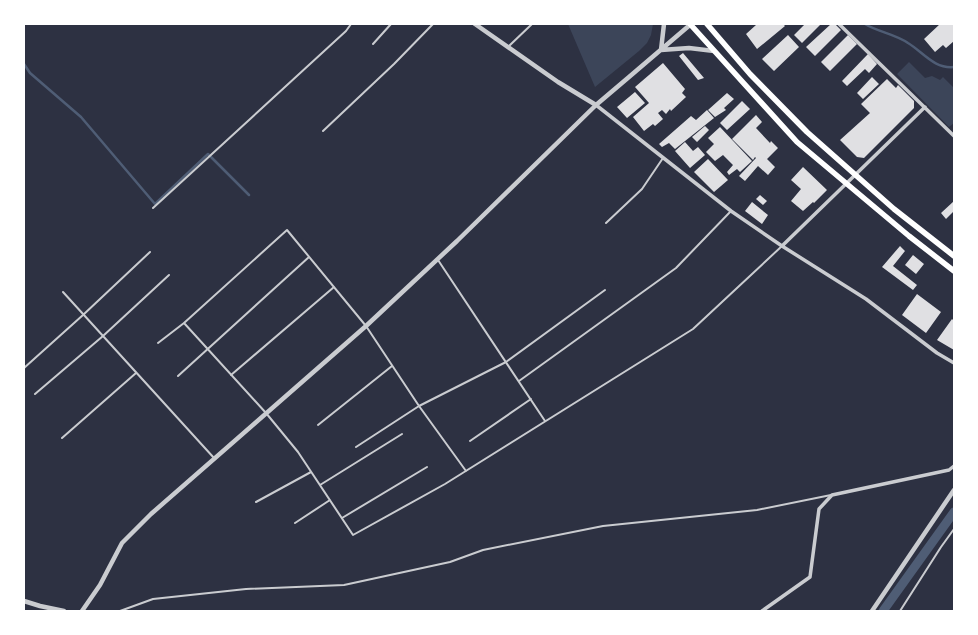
<svg xmlns="http://www.w3.org/2000/svg" width="978" height="635" font-family="Inter,sans-serif">
<style>
.green{fill:#3c4559}
.lines{fill:none;stroke-linecap:round;stroke-linejoin:round}
.stream{stroke:#4f5d75;stroke-width:2.5}
.canal{stroke:#4f5d75;stroke-width:9}
.building{fill:#e0e0e3}
.service{stroke:#caccd0;stroke-width:2}
.minor{stroke:#caccd0;stroke-width:3.5}
.tertiary{stroke:#caccd0;stroke-width:4.5}
.secondary{stroke:#fff;stroke-width:5.5}
</style>
<rect width="100%" height="100%" fill="#2d3142"/>
<path class="green" d="M568 24H653L651 35 647 43 639 51 595 87Z
M909 62 925 78 932 76 940 80 943 77 954 88V123L949 127 897 74Z"/>
<g class="lines">
<path class="stream" d="M865 24C878 32 895 34 908 43 923 52 934 69 954 67
M24 64 30 73 81 117 155 204 208 154 249 195"/>
<path class="canal" d="M883 611 954 512"/>
</g>
<path class="building" d="M755 24H783L785 26 757 49 746 34 756 25Z
M805 24H821L802 43 794 35Z
M831 24H835L841 30 815 56 806 47Z
M940 24H954V41L946 48 943 45 935 52 924 39Z
M788 35 799 47 774 71 762 59Z
M848 35 857 44 830 71 821 62Z
M683 53 704 78 698 80 679 56Z
M868 54 877 64 869 73 865 69 847 86 842 81Z
M663 63 685 89 682 93 686 97 671 111 670 109 666 114 662 110 658 113 663 119 655 126 653 124 644 131 633 117 649 103 635 87Z
M872 77 879 84 863 99 857 93Z
M887 79 896 88 898 85 914 101V108L864 158 857 157 840 140 870 113 861 104Z
M635 92 645 103 627 118 617 107Z
M727 93 734 99 724 108 726 110 715 117 708 110Z
M742 101 750 109 727 130 720 123Z
M707 110 714 118 675 149 669 143 662 147 659 144 691 116 696 120Z
M756 115 762 122 756 128 770 143 771 141 778 148 767 159 775 167 768 175 758 166 745 181 739 176 756 158 755 157 753 160 732 139Z
M705 126 709 130 697 142 692 137Z
M720 127 752 161 740 172 737 169 729 175 727 172 733 165 723 155 715 161 706 152 714 144 708 138Z
M685 142 693 151 698 147 705 155 690 168 675 151Z
M708 159 728 180 714 192 694 172Z
M803 167 827 190 814 203 813 202 803 211 791 201 801 189 791 180Z
M760 195 767 201 763 205 756 199Z
M954 201V211L946 219 941 213Z
M752 202 768 215 762 224 745 211Z
M900 246 905 251 893 266 917 285 913 290 882 267Z
M913 255 924 264 916 274 905 265Z
M917 294 941 312 926 333 902 315Z
M952 319 954 321V350L937 340Z"/>
<g class="lines">
<path class="service" d="M373 44 391 24
M508 47 532 24
M323 131 394 64 433 24
M153 208 346 31 351 24
M606 223 642 189 663 158
M438 260 545 421
M63 292 214 458
M184 323 266 413 298 452 353 535 445 484 693 329 782 246
M158 343 184 323 287 230 366 326 419 406 466 471
M24 368 83 315 150 252
M231 375 334 287
M178 376 309 257
M519 381 676 268 731 211
M35 394 103 336 169 275
M318 425 392 366
M62 438 136 373
M470 441 531 399
M356 447 419 406 506 362 605 290
M320 485 402 434
M256 502 311 472
M342 518 427 467
M295 523 330 500
M120 611 153 599 246 589 344 585 450 562 483 550 603 526 757 510 831 495
M900 611 941 547 954 529"/>
<path class="minor" d="M839 24 954 136
M596 105 731 211 782 246 866 299 937 353 954 363
M782 246 925 107
M762 611 810 577 819 509 832 495 949 470 954 466"/>
<path class="tertiary" d="M475 24 558 82 596 105
M664 24 661 50 689 48 714 51
M24 601 40 606 64 611
M82 611 100 585 122 543 151 514 366 326 457 241 596 105 629 77 691 24
M872 611 954 490"/>
<path class="secondary" d="M690 24 797 142 909 236 954 271
M707 24 750 74 807 132 894 209 954 256"/>
</g>
<rect width="978" height="635" fill="none" stroke="#ffffff" stroke-width="50"/>
</svg>
